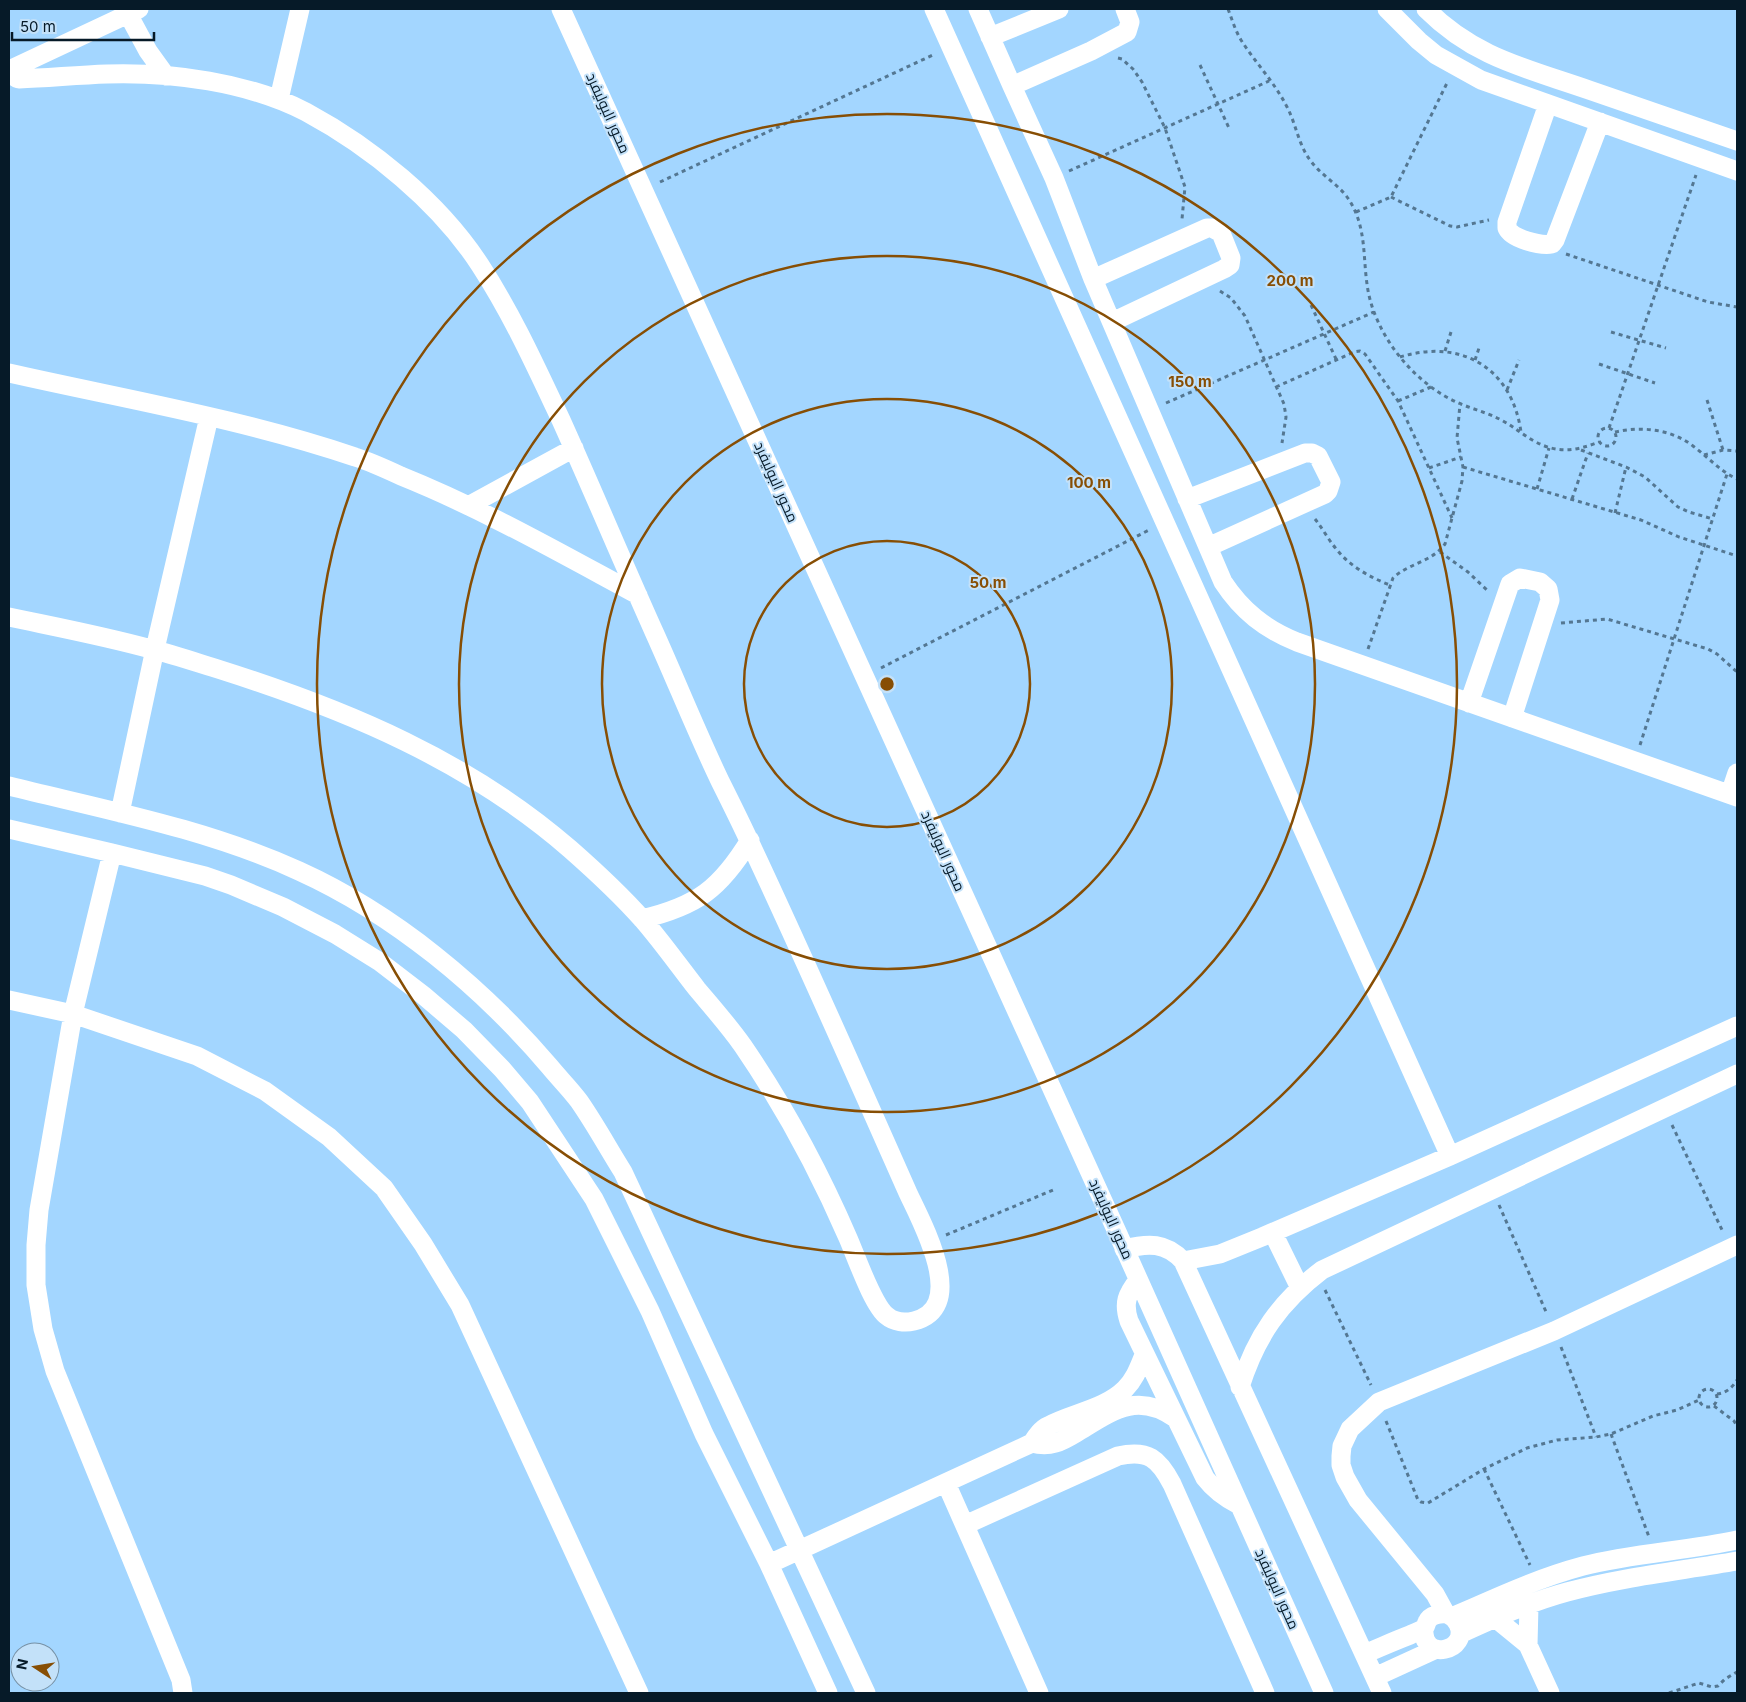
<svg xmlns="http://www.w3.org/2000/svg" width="1746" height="1702" font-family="Inter,Cairo,sans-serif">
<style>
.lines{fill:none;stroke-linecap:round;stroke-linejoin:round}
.path{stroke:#547792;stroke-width:3;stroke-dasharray:4 4;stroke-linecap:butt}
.minor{stroke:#fff;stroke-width:19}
.ring{fill:none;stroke:#874e04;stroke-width:2.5}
.labels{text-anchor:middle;stroke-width:4;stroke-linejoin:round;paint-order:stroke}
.street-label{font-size:15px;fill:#061a28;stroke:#c3e1f9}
.centre{fill:#874e04;stroke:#c3e1f9;stroke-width:2.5}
.ring-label{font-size:15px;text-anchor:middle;font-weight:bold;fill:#874e04;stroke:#c3e1f9;stroke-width:4;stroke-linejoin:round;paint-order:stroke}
</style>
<rect width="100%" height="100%" fill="#a3d6ff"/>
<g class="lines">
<path class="path" d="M1228 9C1232 19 1235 30 1241 40 1255 62 1274 82 1286 105 1296 123 1298 144 1310 160 1322 177 1341 185 1351 203 1366 229 1363 256 1367 284 1373 333 1414 385 1461 404 1475 410 1489 413 1503 421 1514 427 1523 435 1534 441 1557 454 1576 451 1599 442
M1118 58 1122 59 1133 69 1142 82 1165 128 1185 187 1182 219
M1200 65 1229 128
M1069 171 1269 81
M660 182 935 54
M1391 197 1450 226 1457 227 1489 220
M1356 212 1391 197 1448 81
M1566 254 1708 302 1737 307
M1220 291 1231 298 1245 316 1284 404 1286 417 1282 443
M1311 305 1336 359
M1611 332 1666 348
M1445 351 1451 332
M1400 357C1461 338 1512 368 1521 432
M1475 360 1480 345
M1599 364 1655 383
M1276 387 1354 352 1360 351 1365 354 1398 401 1452 518
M1507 390 1519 360
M1707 400 1723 450
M1398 401 1431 387
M1166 403 1374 312
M1598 437a9 9 0 1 1 18 0a9 9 0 1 1-18 0Z
M1609 428 1696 175
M1615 432C1642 426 1671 429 1693 446 1709 458 1720 471 1737 479
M1581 450 1626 467 1645 477 1678 507 1689 512 1713 519
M1704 455 1723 450 1737 451
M1463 467 1641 520 1679 537 1737 556
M1429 468 1461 457
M1537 489 1549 448
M1572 499 1588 453
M1615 513 1626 467
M1315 519C1323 529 1329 541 1338 551 1350 566 1371 578 1390 585
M1440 552 1468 572 1489 592
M1561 623 1607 619 1708 649 1717 654 1737 672
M1368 649 1393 578C1409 563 1432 562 1445 544L1462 481 1463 467 1457 438 1460 404
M881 668 1149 530
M1640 745 1727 474
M1672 1125 1723 1232
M1499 1205 1547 1314
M946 1235 1053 1190
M1325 1290 1371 1385
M1561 1347 1596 1437
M1699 1398a9 9 0 1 1 18 0a9 9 0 1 1-18 0Z
M1717 1394C1726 1393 1732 1388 1737 1380
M1714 1406 1734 1421 1737 1426
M1386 1421 1418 1500 1421 1502 1428 1503 1484 1469 1527 1448 1557 1440 1596 1437 1611 1434 1653 1416 1677 1410 1699 1400
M1611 1434 1649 1537
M1484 1469 1530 1565
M1669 1693 1699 1683 1712 1687 1718 1686 1725 1679 1737 1672"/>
<path class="minor" d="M561 9 1118 1234 1324 1693
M934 9 1450 1156
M978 9 1012 86 1054 178 1093 279 1223 582C1242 611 1265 629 1297 642L1737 797
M1387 9 1419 41 1436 55 1481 80 1737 171
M1426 9C1475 58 1526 68 1589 90 1638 107 1688 124 1737 141
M128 14 148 51 166 76
M990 37 1059 9
M9 70 139 9
M1012 86 1091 51 1127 32 1130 22 1125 9
M279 99 300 9
M1548 104 1507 222V228C1512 239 1540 246 1552 244L1555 240 1600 122
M1093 279 1207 228H1212L1221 233 1231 258 1230 265 1224 269 1112 322
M9 373C124 399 243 419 355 457 371 462 386 469 401 476 483 509 560 553 638 595
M1187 499 1305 453H1312L1318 456 1331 482 1328 491 1325 494 1208 547
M468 506 574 448
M9 617C56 627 104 636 151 649 175 655 198 663 221 670 347 710 469 761 570 849 595 871 621 895 643 920 662 942 679 966 697 989 713 1008 729 1026 743 1046 784 1106 819 1171 848 1238 856 1256 873 1306 887 1316 894 1322 905 1323 914 1321 969 1308 922 1223 908 1193 857 1078 806 962 752 847 742 825 731 803 720 781 697 733 677 683 655 634 623 563 593 491 561 420 536 367 512 314 480 265 439 202 371 147 306 112 248 82 171 72 107 74 77 75 48 78 19 79L16 78 11 69
M1469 703 1510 584 1520 578 1540 582 1548 589 1550 600 1512 718
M9 786C106 810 207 829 299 871 394 914 482 987 550 1067 559 1078 570 1089 579 1101 595 1124 608 1148 623 1172L866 1693
M1730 794 1737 773
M120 813 155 649 209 417
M9 829 112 853 205 876 231 885 283 907 335 934 380 962 423 995 464 1030 502 1069 530 1102 594 1199 650 1311 704 1434 769 1564 828 1693
M112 853 73 1014 39 1210 36 1245V1285L43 1329 55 1371 181 1680 183 1693
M642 919C697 906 720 889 750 840
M9 1000 73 1014 197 1056 265 1091 329 1137 384 1188 423 1244 460 1305 639 1693
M1273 1233 1300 1288
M1124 1249C1148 1243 1166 1242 1183 1261L1382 1693
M1183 1261 1220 1254 1262 1237 1450 1156 1737 1026
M1138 1280C1127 1294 1123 1303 1129 1321L1205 1478C1215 1491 1225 1498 1239 1505
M1240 1387C1256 1336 1280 1302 1322 1270L1737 1074
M1032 1443C1050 1448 1061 1442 1076 1433 1111 1412 1136 1391 1175 1418
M946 1483 1039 1693
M965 1525 1118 1456C1148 1449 1159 1459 1172 1484L1265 1693
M769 1564 1032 1443C1036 1437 1041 1429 1048 1426 1072 1413 1105 1409 1125 1389 1135 1379 1139 1367 1144 1355
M1446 1614 1435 1594 1358 1500 1345 1477 1341 1465V1456L1342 1446 1350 1429 1379 1402 1554 1331 1737 1245
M1452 1617C1495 1598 1538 1578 1583 1566 1634 1553 1686 1551 1737 1540
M1495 1618 1528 1645 1550 1693
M1460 1634C1495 1618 1530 1602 1567 1592 1623 1577 1680 1571 1737 1561
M1528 1645 1529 1605
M1364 1654C1379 1648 1394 1641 1410 1635 1413 1633 1421 1631 1424 1628 1426 1627 1426 1624 1427 1622 1430 1615 1440 1613 1447 1614 1452 1616 1456 1620 1458 1624 1471 1651 1421 1663 1424 1628
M1375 1677 1436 1649"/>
</g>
<g class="ring">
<circle cx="887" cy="684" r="143"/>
<circle cx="887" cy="684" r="285"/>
<circle cx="887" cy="684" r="428"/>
<circle cx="887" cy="684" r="570"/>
</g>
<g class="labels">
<g class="street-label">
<text transform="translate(608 113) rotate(66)" y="5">محور البوليفرد</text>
<text transform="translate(776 482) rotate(66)" y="5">محور البوليفرد</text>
<text transform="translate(943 851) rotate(66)" y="5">محور البوليفرد</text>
<text transform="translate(1111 1219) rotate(66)" y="5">محور البوليفرد</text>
<text transform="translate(1277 1589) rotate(66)" y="5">محور البوليفرد</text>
</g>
</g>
<circle cx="887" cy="684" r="8" class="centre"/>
<g class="ring-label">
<text x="1290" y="286">200 m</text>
<text x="1190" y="387">150 m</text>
<text x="1089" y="488">100 m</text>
<text x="988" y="588">50 m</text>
</g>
<rect width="1746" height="1702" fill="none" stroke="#061a28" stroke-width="20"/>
<g transform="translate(35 1667) rotate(282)"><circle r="24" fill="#c3e1f9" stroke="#7791a5"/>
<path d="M0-4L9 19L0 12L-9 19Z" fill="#874e04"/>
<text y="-8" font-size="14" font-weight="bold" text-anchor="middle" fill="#061a28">N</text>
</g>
<path d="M12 32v8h142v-8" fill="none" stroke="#061a28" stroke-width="2.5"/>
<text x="20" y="32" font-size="15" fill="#061a28" stroke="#c3e1f9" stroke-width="4" paint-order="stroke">50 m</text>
</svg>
